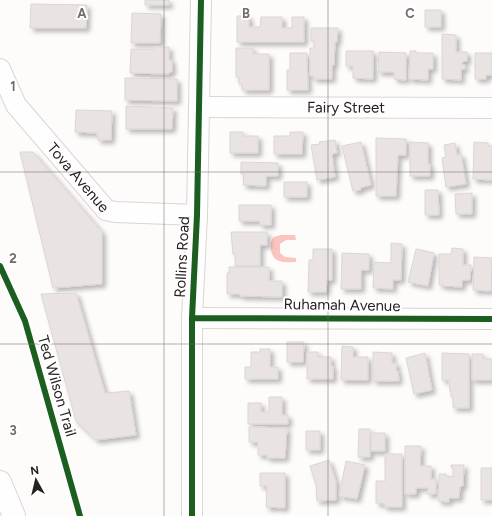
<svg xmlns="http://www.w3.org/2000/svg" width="492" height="516" font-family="Figtree,sans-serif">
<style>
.water{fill:#fac5be}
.building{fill:#e9e3e2;stroke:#dbd6d5;filter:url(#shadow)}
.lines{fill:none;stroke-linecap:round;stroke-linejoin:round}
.minor-casing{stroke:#dbd5d4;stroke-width:22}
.highway-casing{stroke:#dbd5d4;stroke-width:24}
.minor{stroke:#fffefe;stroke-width:20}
.highway{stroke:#fffefe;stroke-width:22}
.cycleway-casing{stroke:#fff;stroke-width:8}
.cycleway{stroke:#1b5e20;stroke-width:6}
.grid{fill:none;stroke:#746d6d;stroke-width:1;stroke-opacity:0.55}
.labels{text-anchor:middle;stroke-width:4;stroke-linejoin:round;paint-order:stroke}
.street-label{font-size:15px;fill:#292120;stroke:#fff}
.grid-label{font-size:13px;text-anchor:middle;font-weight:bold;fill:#746d6d;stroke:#fff;stroke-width:4;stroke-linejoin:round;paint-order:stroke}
</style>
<defs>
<filter id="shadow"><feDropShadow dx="3.5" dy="3.5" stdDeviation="2" flood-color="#0004"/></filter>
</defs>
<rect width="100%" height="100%" fill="#fefbfb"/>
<path class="water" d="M281 235H295L296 240H286L280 244V253L285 257 296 258V262C290 262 282 263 277 260 270 256 268 242 274 237 276 236 278 236 281 235Z"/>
<path class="building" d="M145 0H169V5H145Z
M31 4 87 5 86 28H30Z
M425 10H441V27H425Z
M132 13 161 14 160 43H131Z
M237 16H249V27H260L261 17H282V28H292V17H304V42H237Z
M311 28H338L337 42H335L334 65H332V79H314V76H310V48H314V41H311Z
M442 34 456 35V52H467V61L462 62V65H465V69H461V80L442 79Z
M153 47H169V60H172V72H169V74L130 73 131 49H153Z
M236 48H253V54H269V90H242V84H239V77H236Z
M346 51H373V79L353 78V66H346Z
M410 51H416V53H433V69H428V80L409 79Z
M379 52 406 53V80L394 79V72H378Z
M290 53H307L308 90H287V70H290Z
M475 53H492V75H486V79H475Z
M125 78 177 79V101L125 100Z
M126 106 173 108 172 129H126Z
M76 110 112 111 111 140H98L97 133 75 132Z
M230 132H243V136H258V153H230Z
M290 132H303L302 154H274V136H290Z
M376 138 406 139V155H398L396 196H376Z
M335 140 337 153 332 154 335 177 317 180 311 145 320 144 319 142Z
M361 142 371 185 360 188 361 190 353 191 342 146Z
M410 142 428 143V164H430V176H410Z
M474 142 488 143V146H492V180L473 179Z
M455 143 457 155 461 154 466 184 446 187 442 158 446 157 444 145Z
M20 152H33L102 232V284L53 288Z
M241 162 278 163V176H266V186L243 185 244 174H241Z
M284 182H307V197H284Z
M425 190H438L439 215H425Z
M472 193V214H456L455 194Z
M239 205H271V225H260V221H239Z
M231 232H267V245H260V266H235V254H233Z
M391 243 402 244 401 280H393V289L373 288 374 262 391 263Z
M452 248 463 249V265H471L470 280H462V287L443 286V285H439V254H451Z
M313 249H332V280H327L326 292H308L309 260H313Z
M416 249 434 253 428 286 408 282Z
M342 253 369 254V270H361V289H341Z
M474 257 492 258 491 291 473 290Z
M229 267H269V281H282V297L240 296V294H227V273H229Z
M76 293 105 393 129 391 136 435 96 440 76 421 41 294Z
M287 342H304L303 362H287Z
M342 346 353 347V357H368V380H341Z
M260 349H270V367H278V379H245V367H251V352H260Z
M307 352H318V357H331V366H333V379H307Z
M373 352 392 353V363H397L396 371H398L399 381H373Z
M425 353 432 390 414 394 406 358Z
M442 353 469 354V408H453V397H451V391H450L449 380H442Z
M472 354H483V359H492V380H472Z
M269 397H282V415H288V424H248V403H261V412H269Z
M249 427 287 428 285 458H267V455H258V442H249Z
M359 429H370V457H358Z
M306 431H320V450H306Z
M371 433H385V451H371Z
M405 446H421L420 466H431V479H436V494H427L428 488H416V494H405Z
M385 454H402V507H384L385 504 376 503V481H385Z
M329 460 336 482V500L317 501 316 485 310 466Z
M346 461 365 465 357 499 339 496Z
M451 465H464L463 486 460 487 459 498H449V502L438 501 439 474H446V476L453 477V468H451Z
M481 468H492V500H481Z
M260 473H285V508L266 507 267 486H260Z"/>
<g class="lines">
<g class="minor-casing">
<g id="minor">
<path id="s1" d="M0 69 16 105 106 210 115 212 197 215"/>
<path id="s2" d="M200 107 492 108"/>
<path d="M192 318 492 319"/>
<path d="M192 516V318L197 215 201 0"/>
</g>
</g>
<g class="highway-casing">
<path id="highway" d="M0 482 14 516"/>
</g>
<use href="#minor" class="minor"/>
<use href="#highway" class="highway"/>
<g class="cycleway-casing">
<path id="cycleway" d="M0 266 25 321 80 516
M192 318 492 319
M192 516V318L197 215 201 0"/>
</g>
<use href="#cycleway" class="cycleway"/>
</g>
<path class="grid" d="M164 0V516M328 0V516M0 172H492M0 344H492"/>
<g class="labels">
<g class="street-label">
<text dy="5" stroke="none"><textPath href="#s2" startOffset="146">Fairy Street</textPath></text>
<text dy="5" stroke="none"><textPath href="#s1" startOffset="135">Tova Avenue</textPath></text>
<text transform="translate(182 257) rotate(-87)" y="5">Rollins Road</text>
<text transform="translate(342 305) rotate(1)" y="5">Ruhamah Avenue</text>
<text transform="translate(57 386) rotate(74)" y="5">Ted Wilson Trail</text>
</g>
</g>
<g class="grid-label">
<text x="82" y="18">A</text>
<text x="246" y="18">B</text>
<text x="410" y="18">C</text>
<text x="13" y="91">1</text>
<text x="13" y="263">2</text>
<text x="13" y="435">3</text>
</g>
<g transform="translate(36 480) rotate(352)" stroke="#ffffff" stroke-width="3" paint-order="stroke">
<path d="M0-3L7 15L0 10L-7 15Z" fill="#292120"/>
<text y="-6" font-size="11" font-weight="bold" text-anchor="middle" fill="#292120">N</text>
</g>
</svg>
